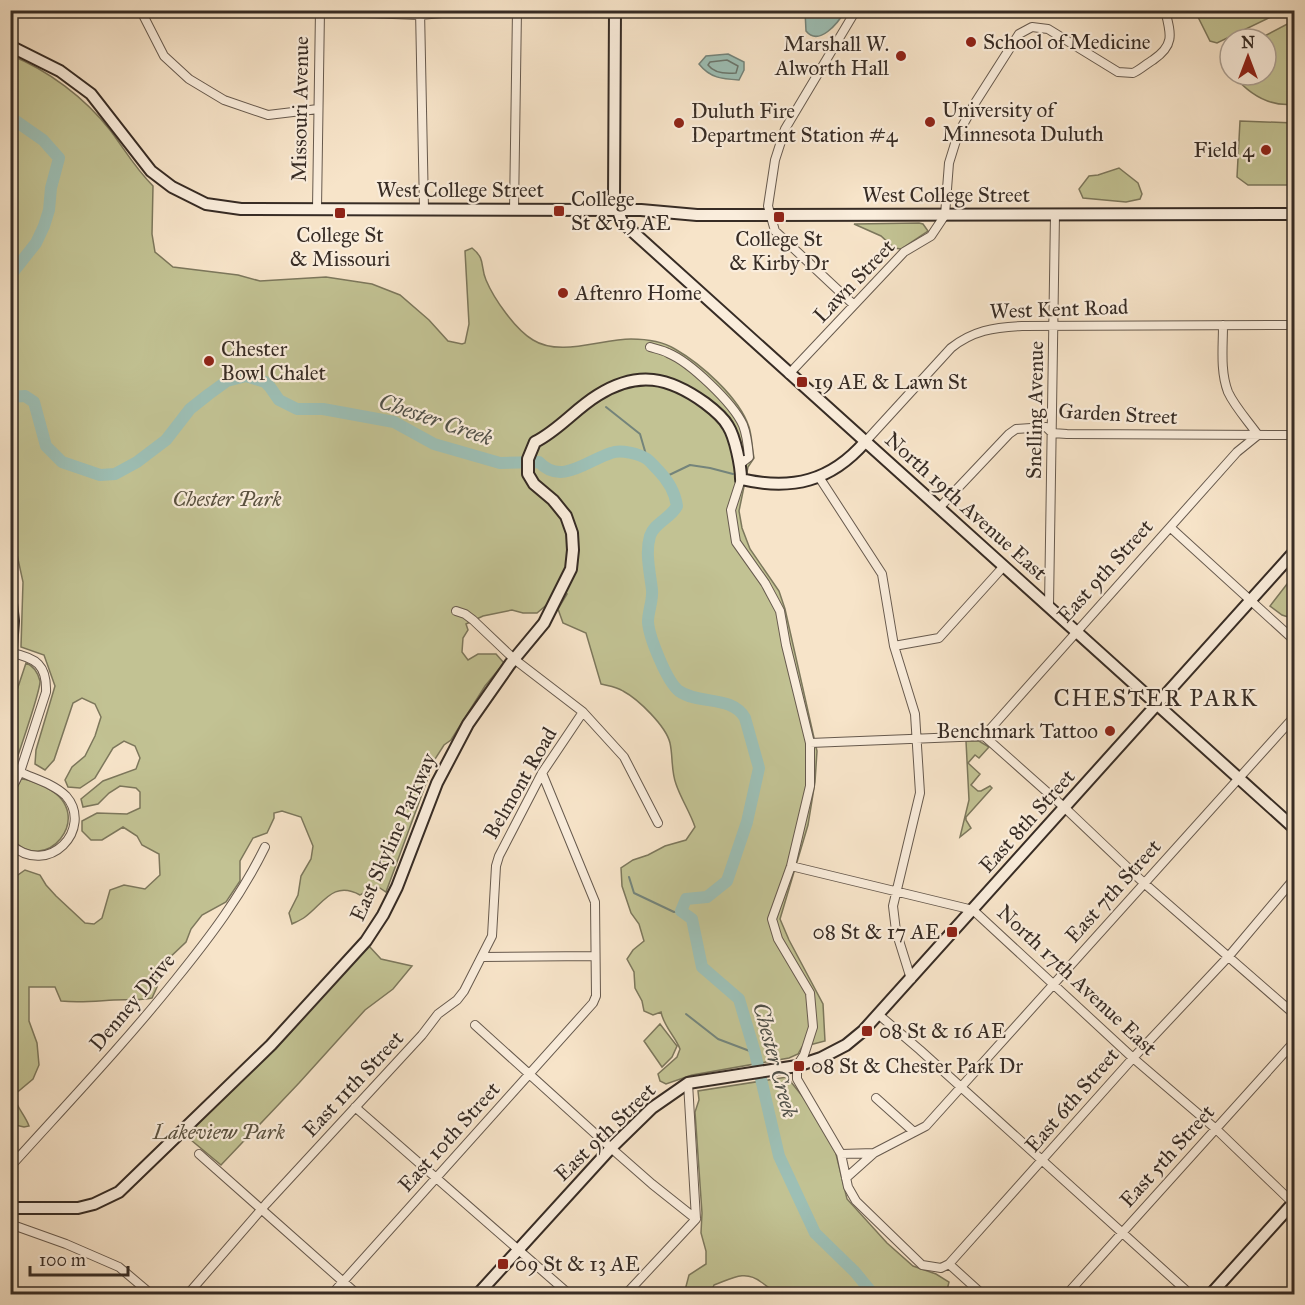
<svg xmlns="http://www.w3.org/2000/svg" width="1305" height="1305" font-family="'IM FELL Great Primer',serif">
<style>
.green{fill:#c2c293;stroke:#7c775c;stroke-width:1.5}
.water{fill:#9dbfb5;stroke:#74847b;stroke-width:1.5}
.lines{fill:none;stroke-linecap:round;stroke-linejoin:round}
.shore{stroke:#6a766d;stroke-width:1.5}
.stream{stroke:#74847b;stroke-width:2}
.river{stroke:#9dbfb5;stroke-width:12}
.street-casing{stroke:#675a4e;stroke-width:10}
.secondary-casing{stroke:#372c25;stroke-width:14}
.street{stroke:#faeddc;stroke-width:8}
.secondary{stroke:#faeddc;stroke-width:10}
.poi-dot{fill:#8f2418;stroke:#faeddc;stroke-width:2}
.labels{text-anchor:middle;stroke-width:4.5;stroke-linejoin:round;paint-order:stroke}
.poi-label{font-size:21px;fill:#372c25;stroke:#faeddc;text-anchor:start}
.street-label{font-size:21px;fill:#372c25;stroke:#faeddc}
.park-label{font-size:21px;font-style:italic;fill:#5a5240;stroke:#faeddc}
.water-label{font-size:22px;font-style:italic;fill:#505149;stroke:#faeddc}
.quarter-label{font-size:24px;letter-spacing:1.5px;fill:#372c25;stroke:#faeddc}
</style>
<rect width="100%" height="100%" fill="#f7e4c9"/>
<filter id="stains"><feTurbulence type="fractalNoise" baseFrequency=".00333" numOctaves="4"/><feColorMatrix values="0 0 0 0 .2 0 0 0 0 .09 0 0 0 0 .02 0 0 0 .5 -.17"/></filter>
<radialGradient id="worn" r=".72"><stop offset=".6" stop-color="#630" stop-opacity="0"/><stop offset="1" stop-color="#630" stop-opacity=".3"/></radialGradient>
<path class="green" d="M1195 11H1283L1217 43 1210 41Z
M1293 21 1294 104C1269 107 1249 94 1233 75H1266V39H1259Z
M10 55C48 70 85 98 110 130 125 150 135 168 153 186L152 234 155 252 173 267 238 275 260 281 326 277 372 284 400 295 429 320 448 341 462 344 465 343 469 324 465 251 472 248C486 259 480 266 486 280 494 299 515 329 533 340 560 357 601 339 631 339 645 339 662 341 675 349 701 364 739 397 749 427 752 436 752 448 754 458L748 467 739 511 742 528 750 549 779 591 785 609 817 751 815 782 808 825 780 919 789 940 823 1004 825 1041 802 1047 798 1054 789 1058 692 1075 666 1084 660 1081 658 1074 677 1057 680 1049C675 1036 664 1027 661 1012L653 1015 644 1011 642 1001 635 988 634 972 627 959 633 950 644 941 639 924 631 913 622 886 621 868 633 860 648 855 665 846 686 840 695 827C690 812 681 799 676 784 671 771 673 756 670 743 666 726 638 699 623 691 617 687 609 686 601 684L586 633 563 623 558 609 567 594 556 592 550 602 537 613H523L512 610 483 616 466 624 468 630 463 638 462 652 468 660 478 654H496L504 663 485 686 451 740 444 745 435 759 386 892 377 886 360 895C333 880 323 904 305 917 301 920 296 922 292 924L289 913 298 895 301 876 311 859 313 846 301 817 282 811 274 813V818L267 833 253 838 240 861V881L226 902 202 915 191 929 186 942 164 963 159 975 157 987 152 998C139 1001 127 999 114 1000 96 1001 80 1003 61 1001L55 987H29V1021L37 1043 39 1065 33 1079 14 1095C16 1107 25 1115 29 1126L24 1127 11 1124V880L25 870 40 875 46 885 56 896 85 923 94 924 102 918 110 890 124 885 145 889 160 875 159 854 142 845 137 836 123 827 102 840H91L82 831V821L97 813 127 814 140 808V792L136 788 120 786 109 793 98 804 83 807 81 799 103 781 136 769 140 758 135 746 124 741 113 748 95 778 80 788 68 787 65 780 72 767 85 756 95 736 101 717 95 704 82 698 73 703 54 760 45 770 35 764 36 750 55 686 44 655 21 647 23 582 11 527Z
M1240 121 1294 123V185H1248L1237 177Z
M1119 168 1138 183 1142 194 1140 199 1126 202 1083 198 1079 189 1089 176 1098 175Z
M919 223 923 224 928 231 901 249 894 248 881 236 854 224Z
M1294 575V619L1282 615 1270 606Z
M26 663C34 666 38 673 40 681 41 690 15 764 11 776V708Z
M966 741H979L989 747 979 758 975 755 968 763 980 774 971 785 978 791H981L990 786 992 788 966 817V820L971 828 960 837 969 800Z
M21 779C30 779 39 784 47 788 99 815 43 880 11 837L10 801Z
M368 945 381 959 412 966 393 989 365 1010 299 1083 221 1165 185 1135Z
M660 1024 677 1046 672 1057 662 1067 644 1041Z
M787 1077 807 1102 835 1150 847 1199 887 1243 913 1266 936 1274 949 1282 946 1294H778C772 1291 767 1286 761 1282 745 1269 731 1279 714 1285L710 1294H684L689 1275 706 1264V1251L701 1233 702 1213 695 1112 699 1100 698 1091Z"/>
<path class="water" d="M805 11V10L845 11C838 23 819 47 806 31Z
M728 54 744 62V70L739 80C722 79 710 78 699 64L706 56Z"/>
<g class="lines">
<path class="shore" d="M727 60 738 66 736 73C726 74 714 73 708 65L710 62Z"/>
<path class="stream" d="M606 407 640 434 647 458
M665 477 690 465 710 468 733 474
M629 877 634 893 674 912 681 911
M686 1014 718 1039 755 1053
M873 1294H877"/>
<path class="river" d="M10 117 43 140 59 158 51 188 49 210 44 226 36 243 10 276
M10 397 25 396 34 402 46 446 62 462 100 475 115 474 137 462 166 440 190 409 209 394 227 381 246 376 265 382 270 387 279 400 297 409H323L394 422 434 444 500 463 539 462C561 486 588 460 611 453 621 449 639 454 647 459 651 462 654 466 657 469 667 479 675 492 677 506 671 518 654 523 650 536 645 553 650 572 652 590 653 601 648 611 648 622 649 637 667 682 679 691 699 705 732 695 745 718L759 768 747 822 727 881 707 897 686 899 681 911 692 919 702 967 739 999 755 1053 779 1156 815 1233 855 1272 873 1294"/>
<g class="street-casing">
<path id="street" d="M285 10 420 15 464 11
M420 10 424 209
M10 11 160 10
M141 11 164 56 189 79 224 100 268 115 318 109
M317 208 320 10
M514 210 517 10
M854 305 775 231 768 206 775 160 785 129 856 10
M650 347C656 349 663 350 668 353 690 362 733 403 743 425 747 435 748 446 749 457L740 464
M789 374 904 252 931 236 945 215 949 163 958 134 975 103 1019 34 1032 27 1048 29 1118 72 1133 73C1140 70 1146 64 1153 60 1175 45 1171 34 1165 10
M865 442 951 348C972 331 994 327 1022 326L1294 325
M819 477 882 574 894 646 915 714 920 793 893 906 896 931 911 979
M741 479 731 510 736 542 765 583 780 611 786 645 810 743V786L791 866 772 919 778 939 810 993 813 1027 804 1055 797 1066V1079L841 1154 848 1187 856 1201 922 1265 941 1268 949 1264 982 1294
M939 508 1009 434 1016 429 1046 427 1052 433 1067 434 1294 435
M1171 528 1294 640
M1049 606 1055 214
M456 611 465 614 473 620 514 659 583 712 624 757 658 823
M894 646 939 638 1004 566
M984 736 1237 452 1258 435C1248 421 1235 407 1228 392 1220 371 1223 347 1223 325
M810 743 984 736 1065 808 1145 884 1294 1014
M10 792 20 772 46 692C47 665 36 658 12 653
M10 844C49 879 94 828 66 796 54 784 35 779 20 772
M791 866 973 910 1133 1058 1216 1129 1294 1204
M482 957 595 956
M879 1015 920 1050 1190 1294
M475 1025 611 1148 652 1184 696 1219
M876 1098 914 1132
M355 1107 569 1294
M199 1154 357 1294
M841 1154 874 1153
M10 1167C66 1105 124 1044 176 979 210 937 241 896 265 847
M846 1178 874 1153 926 1126 1294 717
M10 1224 66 1244 119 1267 151 1294
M949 1264 1133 1058 1229 956 1294 879
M188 1294 266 1204 422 1035 438 1014 457 1000 464 991 492 936 496 866 499 856 542 773 583 712
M332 1294 593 1003 596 996 595 902 542 773
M626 1294 696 1219 688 1083
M1067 1294 1294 1042"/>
</g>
<g class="secondary-casing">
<path id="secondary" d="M615 10 614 199 622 222 1294 828
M10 46 60 71 91 94 151 171 172 187 206 204 241 209 641 210 697 215 1294 214
M10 594 13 621 10 661
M10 1208H78L94 1204 119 1192 271 1045 366 941 383 915 397 887 437 783 468 724 510 664 544 623 571 569 573 550 572 533 566 516 553 500 534 484 528 474V459L535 442C559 430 575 409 598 395 638 370 669 377 705 403 713 409 723 417 728 426 735 437 741 466 741 479 792 491 831 481 865 442
M478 1294 611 1148 652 1108 688 1083 797 1066 821 1058 846 1045 863 1031 1294 552
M1211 1294 1294 1202"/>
</g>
<use href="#street" class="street"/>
<use href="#secondary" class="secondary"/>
</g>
<g class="poi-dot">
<circle cx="971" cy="42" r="6"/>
<circle cx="901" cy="56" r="6"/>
<circle cx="930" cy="122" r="6"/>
<circle cx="679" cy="123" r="6"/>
<circle cx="1266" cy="150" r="6"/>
<rect x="553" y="205" width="12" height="12" rx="3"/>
<rect x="334" y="207" width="12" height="12" rx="3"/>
<rect x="773" y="211" width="12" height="12" rx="3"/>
<circle cx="563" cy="293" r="6"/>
<circle cx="209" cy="361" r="6"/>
<rect x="796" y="376" width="12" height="12" rx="3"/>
<circle cx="1110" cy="731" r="6"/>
<rect x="946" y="926" width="12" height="12" rx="3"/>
<rect x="861" y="1025" width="12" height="12" rx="3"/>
<rect x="793" y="1060" width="12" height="12" rx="3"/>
<rect x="497" y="1258" width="12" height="12" rx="3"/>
</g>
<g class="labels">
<g class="poi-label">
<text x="983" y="49">School of Medicine</text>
<text x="889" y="51" text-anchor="end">Marshall W.<tspan x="889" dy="24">Alworth Hall</tspan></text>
<text x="942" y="117">University of<tspan x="942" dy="24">Minnesota Duluth</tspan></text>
<text x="691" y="118">Duluth Fire<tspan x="691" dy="24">Department Station #4</tspan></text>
<text x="1254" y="157" text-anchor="end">Field 4</text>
<text x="571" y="206">College<tspan x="571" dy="24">St &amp; 19 AE</tspan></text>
<text x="340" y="242" text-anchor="middle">College St<tspan x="340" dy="24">&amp; Missouri</tspan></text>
<text x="779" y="246" text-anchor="middle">College St<tspan x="779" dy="24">&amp; Kirby Dr</tspan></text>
<text x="575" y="300">Aftenro Home</text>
<text x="221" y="356">Chester<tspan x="221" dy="24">Bowl Chalet</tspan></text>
<text x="814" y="389">19 AE &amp; Lawn St</text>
<text x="1098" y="738" text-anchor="end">Benchmark Tattoo</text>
<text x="940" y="939" text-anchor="end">08 St &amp; 17 AE</text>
<text x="879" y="1038">08 St &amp; 16 AE</text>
<text x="811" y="1073">08 St &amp; Chester Park Dr</text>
<text x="515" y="1271">09 St &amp; 13 AE</text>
</g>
<g class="street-label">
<text transform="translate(300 109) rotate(-89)" y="7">Missouri Avenue</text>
<text x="460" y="197">West College Street</text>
<text x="946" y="202">West College Street</text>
<text transform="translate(854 281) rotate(-46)" y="7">Lawn Street</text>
<text transform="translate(1059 309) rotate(-2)" y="7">West Kent Road</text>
<text transform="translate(1035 410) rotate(-89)" y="7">Snelling Avenue</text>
<text transform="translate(1118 414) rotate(3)" y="7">Garden Street</text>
<text transform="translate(966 506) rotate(42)" y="7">North 19th Avenue East</text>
<text transform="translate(1105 571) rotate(-48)" y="7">East 9th Street</text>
<text transform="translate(520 783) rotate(-60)" y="7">Belmont Road</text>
<text transform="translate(1027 821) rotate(-48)" y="7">East 8th Street</text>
<text transform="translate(393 837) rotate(-66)" y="7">East Skyline Parkway</text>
<text transform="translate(1113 891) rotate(-48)" y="7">East 7th Street</text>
<text transform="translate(1077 980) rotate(43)" y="7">North 17th Avenue East</text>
<text transform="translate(132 1002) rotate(-50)" y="7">Denney Drive</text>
<text transform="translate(353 1084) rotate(-47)" y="7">East 11th Street</text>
<text transform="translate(1072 1100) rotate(-49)" y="7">East 6th Street</text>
<text transform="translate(605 1132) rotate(-44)" y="7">East 9th Street</text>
<text transform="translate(449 1137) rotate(-48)" y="7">East 10th Street</text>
<text transform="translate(1167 1156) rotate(-48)" y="7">East 5th Street</text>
</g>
<g class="park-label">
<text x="227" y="506">Chester Park</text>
<text x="219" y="1139">Lakeview Park</text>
</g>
<g class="water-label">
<text transform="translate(436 419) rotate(19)" y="8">Chester Creek</text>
<text transform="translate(776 1060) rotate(75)" y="8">Chester Creek</text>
</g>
<g class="quarter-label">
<text x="1156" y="706">CHESTER PARK</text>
</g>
</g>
<rect width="1305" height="1305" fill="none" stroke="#f7e4c9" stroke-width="36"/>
<rect x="12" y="12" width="1281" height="1281" fill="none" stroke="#372c25" stroke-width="3"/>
<rect x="18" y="18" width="1269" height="1269" fill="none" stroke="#372c25" stroke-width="1.5"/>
<g transform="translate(1248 57)"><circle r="28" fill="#faeddc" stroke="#aca093" stroke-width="1.5"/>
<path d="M0-4.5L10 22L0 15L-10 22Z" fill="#8f2418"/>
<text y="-9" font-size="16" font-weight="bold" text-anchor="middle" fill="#372c25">N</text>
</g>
<path d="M30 1266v9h98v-9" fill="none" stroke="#372c25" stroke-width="3"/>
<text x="39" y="1266" font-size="18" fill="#372c25" stroke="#faeddc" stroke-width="4.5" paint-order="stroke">100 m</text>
<rect width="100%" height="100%" filter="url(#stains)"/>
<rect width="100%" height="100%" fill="url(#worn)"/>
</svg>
